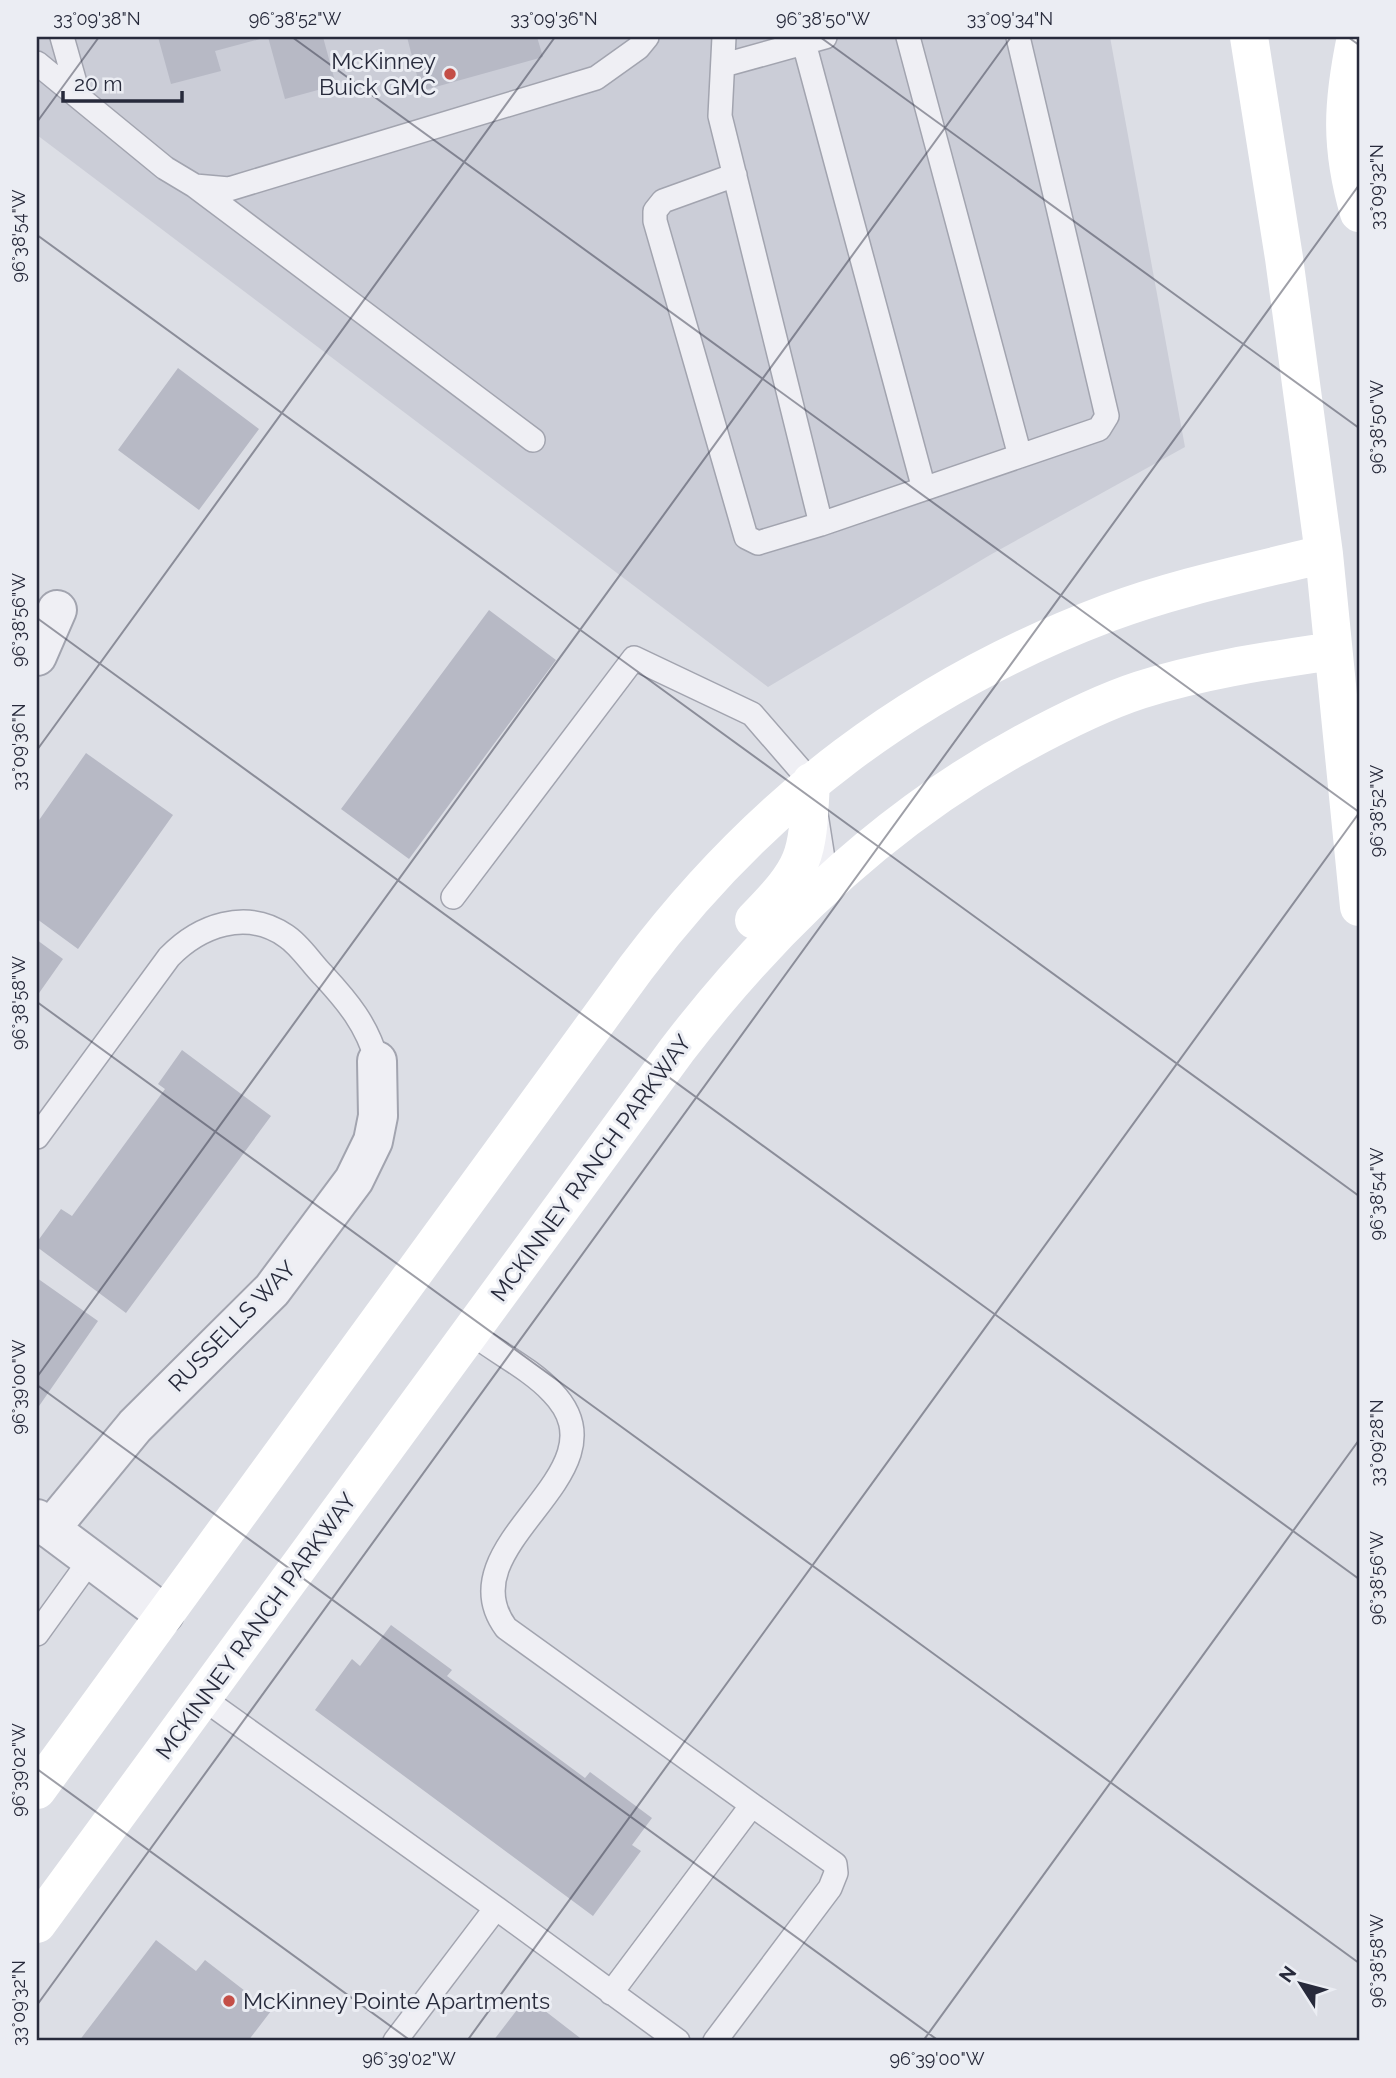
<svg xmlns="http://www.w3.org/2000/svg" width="1396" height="2078" font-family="Raleway,sans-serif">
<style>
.built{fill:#cbcdd7}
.building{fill:#b7b9c5}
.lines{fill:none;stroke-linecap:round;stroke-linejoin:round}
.lane-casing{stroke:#a2a4af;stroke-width:26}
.street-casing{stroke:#a2a4af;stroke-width:42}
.lane{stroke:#efeff4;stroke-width:23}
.street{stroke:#efeff4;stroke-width:38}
.secondary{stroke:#fff;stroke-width:38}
.ticks{fill:none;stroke:#272a3b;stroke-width:2;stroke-opacity:0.45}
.poi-dot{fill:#c44e47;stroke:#ebedf3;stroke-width:2.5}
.labels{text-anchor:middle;stroke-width:6;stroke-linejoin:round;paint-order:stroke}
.poi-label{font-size:23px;fill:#272a3b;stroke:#ebedf3;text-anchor:end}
.street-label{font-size:23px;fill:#272a3b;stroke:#ebedf3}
.neatline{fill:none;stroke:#272a3b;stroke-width:2.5}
.ticks-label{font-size:18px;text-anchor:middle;fill:#272a3b}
</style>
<rect width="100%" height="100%" fill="#dcdee5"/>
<path class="built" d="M37 37H1110L1185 447 990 555 768 687 37 135Z"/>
<path class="building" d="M158 37H264V38L215 51 221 71 171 84Z
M268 37H323L336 85 285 99Z
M407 37H537L543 57 421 91Z
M178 368 259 429 199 510 118 450Z
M489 610 556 660 409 859 341 809Z
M86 753 173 815 78 949 37 919V823Z
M37 940 63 959 37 996Z
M182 1050 271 1116 126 1313 37 1247V1242L61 1209 72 1216 165 1089 158 1084Z
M37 1278 98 1321 37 1409Z
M391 1625 452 1670 447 1676 585 1778 590 1772 652 1818 632 1845 641 1851 593 1916 315 1710 352 1659 360 1666Z
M156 1940 196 1971 205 1960 271 2011 248 2041H79Z
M527 1997 584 2041H493Z"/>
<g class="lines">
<g class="lane-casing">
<path id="lane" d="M62 37 79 97
M724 37 720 116 821 524 1099 429 1107 416 1018 37
M908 37 1020 456
M804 43 924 489
M37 63 165 168 195 186 229 189 596 78 638 48 647 37
M724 65 825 37
M735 175 663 201 655 211V221L746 537 758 543 821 524
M195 186 533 440
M453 897 634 658 752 714 811 782 827 884
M37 1137 169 957C199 926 246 908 286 936 300 945 311 963 323 975 348 1002 367 1025 377 1061
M470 1332C495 1351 532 1370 552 1392 632 1474 443 1543 506 1628L752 1805 611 1993
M37 1634 91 1559
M204 1699 496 1908 395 2041
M496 1908 678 2041
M715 2041 830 1888 836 1873 835 1864 752 1805"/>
</g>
<g class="street-casing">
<path id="street" d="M37 656 57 610
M37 1519 164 1614
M50 1529 135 1426 272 1290 354 1180 373 1141 378 1116 377 1061"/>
</g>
<use href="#lane" class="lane"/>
<use href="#street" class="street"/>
<path class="secondary" d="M1249 37 1284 258 1324 554 1359 907
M1356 37C1342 104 1340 147 1359 213
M754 920C808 865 807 857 811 782
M37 1790 636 968C761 802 913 687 1108 613 1177 587 1252 572 1324 554
M37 1924 677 1050C773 925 885 818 1024 743 1061 723 1100 703 1140 690 1203 670 1266 661 1332 651"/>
</g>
<path class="ticks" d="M292 37 1359 812M820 37 1359 428M1348 37 1359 45M37 122 99 37M37 235 1359 1196M37 618 1359 1579M37 750 555 37M37 1002 1359 1963M37 1377 1011 37M37 1385 939 2041M37 1769 411 2041M37 2005 1359 185M467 2041 1359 813M923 2041 1359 1440"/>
<g class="poi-dot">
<circle cx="450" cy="74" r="7"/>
<circle cx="229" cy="2001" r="7"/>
</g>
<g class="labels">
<g class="poi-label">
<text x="436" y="69">McKinney<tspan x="436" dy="26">Buick GMC</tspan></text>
<text x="243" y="2009" text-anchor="start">McKinney Pointe Apartments</text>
</g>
<g class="street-label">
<text transform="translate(591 1168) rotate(-54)" y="8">MCKINNEY RANCH PARKWAY</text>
<text transform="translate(232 1326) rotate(-46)" y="8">RUSSELLS WAY</text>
<text transform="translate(256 1626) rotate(-54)" y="8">MCKINNEY RANCH PARKWAY</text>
</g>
</g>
<rect width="1396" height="2078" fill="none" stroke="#ebedf3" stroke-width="77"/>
<g transform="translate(1301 1984) rotate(306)" stroke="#ebedf3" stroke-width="5" paint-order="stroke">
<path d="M0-5L12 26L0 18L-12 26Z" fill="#272a3b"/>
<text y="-10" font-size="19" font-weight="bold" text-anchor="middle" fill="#272a3b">N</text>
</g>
<path d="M63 91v10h119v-10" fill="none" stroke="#272a3b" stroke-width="3.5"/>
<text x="74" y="91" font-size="21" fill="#272a3b" stroke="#ebedf3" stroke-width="5" paint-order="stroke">20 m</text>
<rect x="38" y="38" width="1320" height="2001" class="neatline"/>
<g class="ticks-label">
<text x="97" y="25">33°09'38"N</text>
<text x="295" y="25">96°38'52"W</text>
<text x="554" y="25">33°09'36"N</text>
<text x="823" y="25">96°38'50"W</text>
<text x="1010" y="25">33°09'34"N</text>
<text transform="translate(1377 187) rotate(-90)" y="6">33°09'32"N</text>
<text transform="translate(19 236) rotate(-90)" y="6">96°38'54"W</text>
<text transform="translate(1377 427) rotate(-90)" y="6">96°38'50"W</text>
<text transform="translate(19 620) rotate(-90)" y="6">96°38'56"W</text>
<text transform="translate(19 747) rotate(-90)" y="6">33°09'36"N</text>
<text transform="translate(1377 811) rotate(-90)" y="6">96°38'52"W</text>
<text transform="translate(19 1003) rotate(-90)" y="6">96°38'58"W</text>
<text transform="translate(1377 1194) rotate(-90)" y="6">96°38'54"W</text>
<text transform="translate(19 1387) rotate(-90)" y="6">96°39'00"W</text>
<text transform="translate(1377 1443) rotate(-90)" y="6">33°09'28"N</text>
<text transform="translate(1377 1578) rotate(-90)" y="6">96°38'56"W</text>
<text transform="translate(19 1770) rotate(-90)" y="6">96°39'02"W</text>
<text transform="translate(1377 1961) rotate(-90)" y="6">96°38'58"W</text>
<text transform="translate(19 2003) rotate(-90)" y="6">33°09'32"N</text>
<text x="409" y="2065">96°39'02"W</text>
<text x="937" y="2065">96°39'00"W</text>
</g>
</svg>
